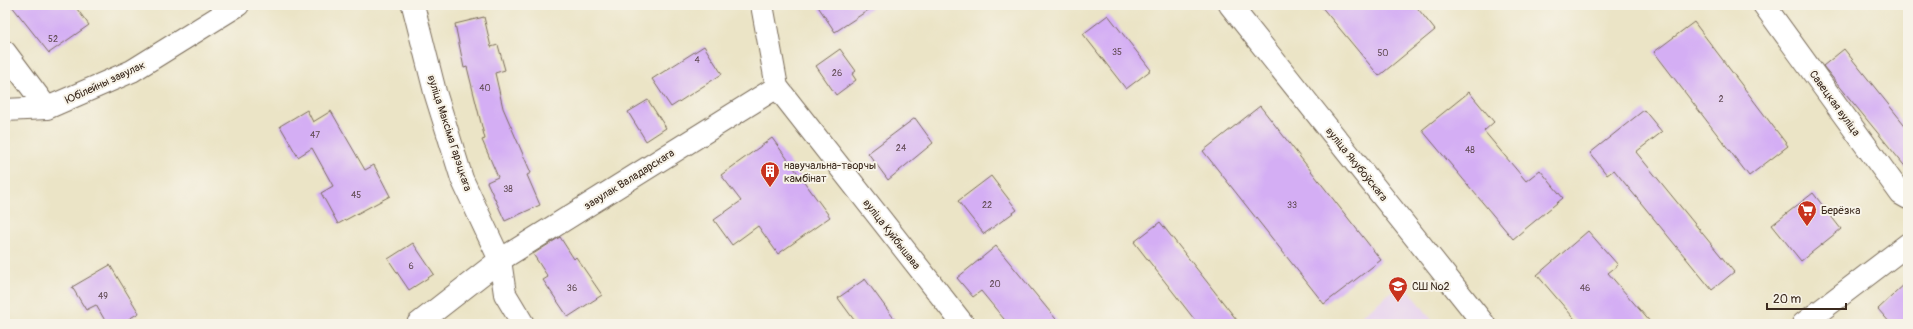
<svg xmlns="http://www.w3.org/2000/svg" width="1913" height="329" font-family="Pangolin,sans-serif">
<style>
.built{fill:#e7d2ef}
.building{fill:#d4aef4}
.lines{fill:none;stroke-linecap:round;stroke-linejoin:round}
.street-casing{stroke:#796b59;stroke-width:24}
.primary-casing{stroke:#796b59;stroke-width:24}
.street{stroke:#fff;stroke-width:22}
.primary{stroke:#fff;stroke-width:22}
.labels{text-anchor:middle;stroke-width:4;stroke-linejoin:round;paint-order:stroke}
.number-label{font-size:9px;fill:#614b54}
.street-label{font-size:11px;fill:#3b2a1e;stroke:#f7f3e8}
.poi-label{font-size:11px;fill:#3b2a1e;stroke:#f7f3e8;text-anchor:start}
</style>
<rect width="100%" height="100%" fill="#f7f3e8"/>
<filter id="ink" filterUnits="userSpaceOnUse"><feTurbulence type="fractalNoise" baseFrequency=".025" numOctaves="2"/><feDisplacementMap in="SourceGraphic" scale="8" xChannelSelector="R" yChannelSelector="G"/><feConvolveMatrix kernelMatrix="1 2 1 2 8 2 1 2 1" color-interpolation-filters="sRGB"/></filter>
<filter id="wash" filterUnits="userSpaceOnUse"><feTurbulence type="fractalNoise" baseFrequency=".012" numOctaves="4" result="noise"/><feDisplacementMap in="SourceGraphic" scale="16" xChannelSelector="R" yChannelSelector="G"/><feGaussianBlur stdDeviation="0.9" result="paint"/><feColorMatrix in="noise" values="0 0 0 0 0 0 0 0 0 0 0 0 0 0 0 0 0 1.4 0 .05"/><feComposite in="paint" operator="in"/></filter>
<g filter="url(#wash)">
<rect width="100%" height="100%" fill="#ebe4c6"/>
<path class="built" d="M1403 282 1435 324H1352Z"/>
<g id="blocks">
<path class="building" d="M11 5H74L89 25 49 53Z
M817 5H876L835 32Z
M1320 5H1415L1435 30 1379 76Z
M1108 15 1151 70 1126 89 1083 34Z
M484 17 491 47 498 45 505 70 495 73 503 108 531 173 527 175 540 205 505 221 487 182 498 177 482 140 485 139 467 67 464 68 455 24Z
M1694 22 1788 146 1749 176 1654 52Z
M704 46 722 74 671 107 652 79Z
M840 49 856 71 852 74 856 80 836 95 816 66Z
M1844 49 1908 129V170L1823 66Z
M1469 92 1494 122 1484 131 1526 181 1540 170 1563 198 1513 239 1422 130Z
M648 100 666 128 646 141 628 112Z
M1260 106 1381 260 1324 304 1203 151Z
M307 110 313 122 331 111 365 170 374 165 390 196 338 224 321 193 333 186 312 148 298 157 280 126Z
M1644 110 1662 132 1636 152 1734 272 1712 290 1614 170 1607 175 1590 153Z
M915 118 933 143 888 180 868 153Z
M772 138 830 217 778 254 758 226 732 245 714 220 741 201 721 175Z
M991 176 1017 210 984 234 958 201Z
M1813 193 1841 229 1801 261 1772 225Z
M1160 222 1240 324H1198L1134 242Z
M1588 231 1618 265 1608 273 1652 324H1579L1537 275Z
M560 237 574 259 576 257 602 295 568 317 543 280 548 277 533 254Z
M413 243 434 274 409 290 388 259Z
M996 246 1060 324H1008L981 291 973 297 957 278Z
M110 265 139 313 120 324H107L96 305 86 310 72 287Z
M865 279 898 324H857L838 298Z
M1908 281V324H1891L1878 309Z"/>
</g>
</g>
<g filter="url(#ink)">
<use href="#blocks" fill-opacity="0" stroke="#796b59" stroke-width="1"/>
<g class="lines">
<g class="street-casing">
<path id="street" d="M413 5 435 92 462 179 500 260 505 294 523 324
M1764 5 1901 194 1908 198
M5 52 47 108
M777 87 963 324
M5 110 47 108 132 71 238 5
M418 324 500 260 777 87 762 5"/>
</g>
<g class="primary-casing">
<path id="primary" d="M1230 5 1484 324
M1803 324 1908 244"/>
</g>
<use href="#street" class="street"/>
<use href="#primary" class="primary"/>
</g>
</g>
<defs>
<g id="building-pin" transform="scale(1)"><path d="M0 17L-7.5 6A9.5 9.5 0 1 1 7.5 6Z" fill="#c8321e" stroke="#f7f3e8"/><path d="M-4-6H4V6H1V3H-1V6H-4ZM-2.5-4.3h1.7v1.8h-1.7ZM.8-4.3h1.7v1.8H.8ZM-2.5-1h1.7V.8h-1.7ZM.8-1h1.7V.8H.8Z" fill="#fff"/></g>
<g id="supermarket-pin" transform="scale(1)"><path d="M0 17L-7.5 6A9.5 9.5 0 1 1 7.5 6Z" fill="#c8321e" stroke="#f7f3e8"/><path d="M-6-5.5h2.5l.6 2H6L4.5 2H-2.5L-4.4-4H-6ZM-1.5 3.2a1.3 1.3 0 1 0 .1 0ZM3 3.2a1.3 1.3 0 1 0 .1 0Z" fill="#fff"/></g>
<g id="school-pin" transform="scale(1)"><path d="M0 17L-7.5 6A9.5 9.5 0 1 1 7.5 6Z" fill="#c8321e" stroke="#f7f3e8"/><path d="M0-5L7-2L0 1L-7-2ZM-4 1L0 2.5L4 1V4Q0 6-4 4Z" fill="#fff"/></g>
</defs>
<g fill-rule="evenodd">
<use href="#building-pin" x="770" y="171"/>
<use href="#supermarket-pin" x="1807" y="210"/>
<use href="#school-pin" x="1398" y="286"/>
</g>
<g class="labels">
<g class="number-label">
<text x="53" y="42">52</text>
<text x="1117" y="55">35</text>
<text x="1383" y="56">50</text>
<text x="697" y="63">4</text>
<text x="837" y="76">26</text>
<text x="485" y="91">40</text>
<text x="1721" y="102">2</text>
<text x="315" y="138">47</text>
<text x="901" y="151">24</text>
<text x="1470" y="153">48</text>
<text x="508" y="192">38</text>
<text x="356" y="198">45</text>
<text x="987" y="208">22</text>
<text x="1292" y="208">33</text>
<text x="411" y="269">6</text>
<text x="995" y="287">20</text>
<text x="572" y="291">36</text>
<text x="1585" y="291">46</text>
<text x="103" y="299">49</text>
</g>
<g class="street-label">
<text transform="translate(105 82) rotate(-25)" y="4">Юбілейны завулак</text>
<text transform="translate(1835 103) rotate(54)" y="4">Савецкая вуліца</text>
<text transform="translate(450 133) rotate(72)" y="4">вуліца Максіма Гарэцкага</text>
<text transform="translate(1357 164) rotate(51)" y="4">вуліца Якубоўскага</text>
<text transform="translate(629 179) rotate(-32)" y="4">завулак Валадарскага</text>
<text transform="translate(892 234) rotate(52)" y="4">вуліца Куйбышава</text>
</g>
<g class="poi-label">
<text x="784" y="169">навучальна-творчы<tspan x="784" dy="13">камбінат</tspan></text>
<text x="1821" y="214">Берёзка</text>
<text x="1412" y="290">СШ №2</text>
</g>
</g>
<rect width="1913" height="329" fill="none" stroke="#f7f3e8" stroke-width="20"/>
<path d="M1767 303v6h79v-6" fill="none" stroke="#3b2a1e" stroke-width="2"/>
<text x="1773" y="303" font-size="12" fill="#3b2a1e" stroke="#f7f3e8" stroke-width="3" paint-order="stroke">20 m</text>
</svg>
